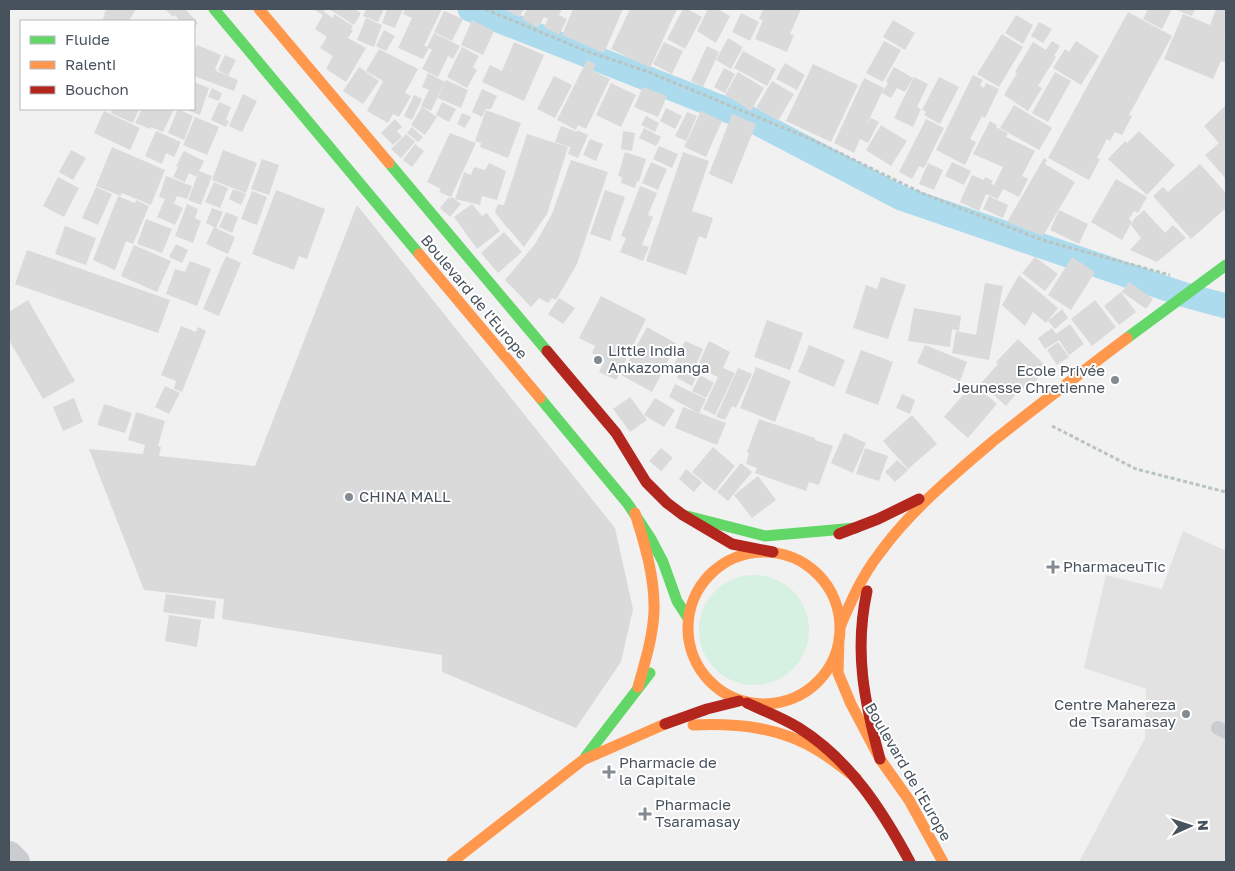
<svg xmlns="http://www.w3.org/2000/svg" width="1235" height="871" font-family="'Golos Text',sans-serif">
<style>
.education{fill:#e3e2e3}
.green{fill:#d6f0e2}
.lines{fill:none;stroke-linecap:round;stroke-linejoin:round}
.canal{stroke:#abdbed;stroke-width:25}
.building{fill:#dadadb}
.path{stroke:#b8c4c1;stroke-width:3;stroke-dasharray:4 2.5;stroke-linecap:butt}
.lane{stroke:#cacccf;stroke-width:14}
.street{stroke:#cacccf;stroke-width:28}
.fast{stroke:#63d668;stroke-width:11}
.slow{stroke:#ff974d;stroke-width:11}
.jam{stroke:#b3261e;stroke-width:11}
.poi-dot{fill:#838a91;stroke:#fff;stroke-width:2}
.labels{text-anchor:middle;stroke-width:4;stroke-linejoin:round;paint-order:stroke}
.street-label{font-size:15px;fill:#48525d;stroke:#fff}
.poi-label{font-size:15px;fill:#48525d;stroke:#fff;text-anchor:start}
</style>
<rect width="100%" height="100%" fill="#f1f1f1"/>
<path class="education" d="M1183 531 1226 551V862H1079L1145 738 1146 689 1084 668 1106 575 1162 589Z"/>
<path class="green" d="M699 630a55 55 0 1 1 110 0a55 55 0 1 1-110 0Z"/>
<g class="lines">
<path class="canal" d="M470 9 750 119 901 198 1185 295 1226 306"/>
</g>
<path class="building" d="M108 9H136L129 21H102L105 14 104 13Z
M165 9H185L198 23 194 27V21H180L175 15 173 17Z
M313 9H326L324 12 333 18 334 14 353 26 351 29 353 30 348 38 366 48 346 82 326 69 333 56 320 48 327 37 315 29 323 15Z
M329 9H354L361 13 354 25Z
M366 9H384L378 22 363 16Z
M387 9H403L395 28 382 23Z
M405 9H442L424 46 427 47 434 33 460 46 453 59 448 56 438 77 422 69 432 50 429 48 423 59 398 48 412 18 403 14Z
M503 9H524L519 17Z
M527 9H562L559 15 567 19 559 35 544 27 548 19 544 17 538 28 522 19Z
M573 9H623L604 53 562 35Z
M630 9H677L650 68 611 49Z
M683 9H687L702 17 685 49 667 39Z
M708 9H717L730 16 716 43 697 31Z
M763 9H801L790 34 794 35 787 52 755 39 763 20 759 19Z
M1148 9H1172L1162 29 1143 19Z
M1174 9H1195L1192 16Z
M1216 9H1226V34L1224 38 1226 39V63L1221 61 1213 79 1164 59 1183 14 1210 25Z
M444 11 463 19 452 41 434 32Z
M1128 12 1172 36 1129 115 1132 116 1122 135 1115 132 1110 141 1107 139 1097 158 1100 159 1089 180 1048 158Z
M741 13 759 22 750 41 732 32Z
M1016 15 1033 25 1023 44 1005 33Z
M366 18 382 25 374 47 357 40Z
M472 20 494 31 483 55 461 45Z
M893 20 915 33 905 50 883 37Z
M1039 22 1052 29 1043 43 1031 36Z
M384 30 395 36 386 51 376 46Z
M1002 34 1023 47 999 87 977 74Z
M728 38 743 47 731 69 716 60Z
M884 41 901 50 883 82 866 73Z
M1052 41 1060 46 1054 56 1056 57 1038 86 1042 88 1028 111 1004 95 1017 73 1015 72 1033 42 1046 50Z
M1076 41 1099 56 1081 85 1053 68 1065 49 1069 52Z
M514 42 544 55 524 101 482 82 490 65 502 71Z
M664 42 683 51 672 74 653 64Z
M197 45 221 55 215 69 217 70 216 71 238 80 234 91 194 76V54Z
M707 46 719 52 703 87 691 81Z
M462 47 479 56 473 67 477 70 467 88 447 77Z
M379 49 418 69 405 93 411 96 399 117 393 114 388 123 367 111 383 81 366 71Z
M743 51 776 69 767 86 734 68Z
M225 55 236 60 228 76 218 70Z
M587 60 596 64 593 71 610 79 586 129 578 125 576 130 557 120Z
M785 63 805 75 797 90 776 79Z
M813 64 858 85 831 142 786 121Z
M359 67 379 81 363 104 343 91Z
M894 67 913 78 905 92 897 88 891 98 882 93 888 83 886 81Z
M724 68 735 74 725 93 714 87Z
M738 72 764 88 751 111 725 95Z
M1055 72 1071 81 1048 122 1032 113Z
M428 73 445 82 431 111 421 106 429 90 422 87Z
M973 75 983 80 980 85 984 88 986 83 999 89 985 118 982 116 970 139 976 142 965 165 936 150Z
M554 76 572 85 555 118 537 109Z
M914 77 928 84 917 107 921 109 913 127 894 118Z
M939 77 959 87 940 124 924 115 926 112 922 110Z
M864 78 884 88 867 124 871 118 879 122 868 143 860 139 854 153 834 143Z
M446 80 468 90 461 108 438 98Z
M772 81 794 94 778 121 756 108Z
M194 82 209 88 200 115 184 109H194Z
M611 83 636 95 621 127 596 115Z
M643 87 667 96 658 117 634 107Z
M212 88 222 93 219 101 208 97Z
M482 89 497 96 491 109H486L482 117 472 112Z
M243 94 257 101 242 132 229 126Z
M414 95 422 99 412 120 404 116Z
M219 102 231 107 226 120 229 121 226 127 211 120Z
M442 102 456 109 449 122 436 115Z
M1014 105 1052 128 1039 150 1000 128Z
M1226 105V179L1205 155 1219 143 1204 126Z
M422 107 437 117 425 135 411 125Z
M666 108 682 116 675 129 660 121Z
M113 109H139L133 123 111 113Z
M142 109H174L163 132 151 127 150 129 135 123Z
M178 109 193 116 184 140 168 133Z
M486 110 521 123 508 158 480 147 481 143 475 141Z
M104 111 140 128 130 150 94 133Z
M701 111 722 121 706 157 684 147Z
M687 112 697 116 686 141 675 136Z
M462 113 471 117 465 128 457 124Z
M732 114 756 124 732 184 709 174Z
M646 116 659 123 655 132 641 125Z
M195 117 219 127 207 155 183 145Z
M395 119 402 127 397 131 402 137 393 145 381 133Z
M926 119 944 128 924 168 919 166 912 179 899 172Z
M990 121 997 125 996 127 1008 133 1006 137 1035 151 1022 176 1028 179 1019 197 1003 189 998 199 986 194 979 211 960 202 972 175 984 180 985 177 993 181 991 184 999 187 994 185 1003 167 973 154Z
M881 125 907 141 891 166 866 150Z
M561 126 577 132V130L588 135 578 158 568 154 570 148H572L555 142Z
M412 127 423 137 418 142 407 133Z
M644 128 661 137 656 146 639 138Z
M156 131 181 142 174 157 166 153 162 164 145 156Z
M623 131 635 133 632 151 621 149Z
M1139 131 1175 165 1147 195 1108 159 1125 141 1127 143Z
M450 133 476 143 451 197 439 192 441 189 427 182Z
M406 134 415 142 401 158 391 149Z
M527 134 568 147 547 214 524 247 500 219 495 212 498 204 504 205Z
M590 139 603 144 596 161 583 155Z
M415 144 424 151 412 167 403 160Z
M659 146 678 154 672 168 653 159Z
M112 147 165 170 151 205 122 193 121 196 96 186Z
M71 150 86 158 73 180 59 172Z
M223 150 257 163 246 193 212 180Z
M184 151 204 161 196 177 189 173 185 182 173 177 178 167 176 166Z
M625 152 646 159 639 182 637 181 635 188 621 183 622 177 618 176Z
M683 152 709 161 692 211 713 218 706 239 699 236 686 275 646 261Z
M1044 158 1047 160 1045 164 1075 182 1043 236 1007 222Z
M262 159 279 165 269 195 251 189Z
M571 160 608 172 577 264 556 300 552 298 548 303 539 298 531 307 505 280 535 244 552 214Z
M651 162 667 169 658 190 642 183Z
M952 162 971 171 964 185 945 176Z
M489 163 506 171 497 200 482 196 480 205 455 199 464 172 471 175 474 167 485 170Z
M928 163 943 170 934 190 919 184Z
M1200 164 1226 193V208L1191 239 1153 196 1163 187 1168 192Z
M199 171 212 176 201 205 188 200Z
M166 176 192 186 187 199 177 196 174 203 167 200 183 208 175 225 157 217 165 199 159 197Z
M58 177 79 188 64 217 43 206Z
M1116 179 1147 197 1138 213 1134 211 1129 219 1132 222 1122 240 1091 222Z
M214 182 228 188 220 208 205 202Z
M640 186 657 193 648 215 653 217 642 245 649 247 643 261 620 252 626 238 621 236Z
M96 187 112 194 98 225 82 218Z
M233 189 246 194 241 205 229 199Z
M276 190 325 209 307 259 299 256 294 270 252 254Z
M605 190 625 197 610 241 590 234Z
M252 191 267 197 257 225 241 219Z
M118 196 135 203 136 200 149 206 133 244 126 241 115 270 93 260Z
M989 196 1008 205 1003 218 983 209Z
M449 197 450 199 452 197 461 204 450 217 440 208Z
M187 204 198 209 195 218 201 221 193 243 175 236Z
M472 204 482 216 487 213 500 231 477 249 454 217Z
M357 205 615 528 633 609 621 662 576 728 442 672V655L222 619 224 599 144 590 89 449 143 454 145 445 128 440 136 412 165 421 158 446 161 447 159 456 255 466Z
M212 208 223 212 216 228 206 223Z
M1059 210 1088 224 1079 244 1050 230Z
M1144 210 1165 233 1173 225 1186 238 1157 262 1130 250 1141 238 1131 225 1134 219Z
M226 212 238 217 232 233 219 227Z
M146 219 172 229 162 253 137 244Z
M65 226 96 238 86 265 55 254Z
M214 227 235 237 228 254 206 244Z
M504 232 522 252 498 273 481 253Z
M176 244 188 250 182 263 169 257Z
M134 245 171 261 157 292 121 276Z
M27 250 170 300 158 333 15 284Z
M226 256 241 263 219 316 203 309Z
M1035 257 1058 274 1045 291 1022 273Z
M1072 257 1095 272 1071 310 1048 295Z
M190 261 211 269 197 306 166 294 175 269 185 272Z
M1019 275 1058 308 1046 323 1033 312 1025 326 1002 305Z
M881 277 906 285 888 339 853 328 866 285 877 289Z
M1129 282 1153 299 1146 309 1122 292Z
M985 283 1003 286 989 360 952 353 956 331 976 335Z
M1121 292 1136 312 1119 325 1104 306Z
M601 296 646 319 616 380 599 372 605 360 592 353 595 346 579 338Z
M559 298 575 308 563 324 548 314Z
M28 300 75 381 43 399 9 340V312Z
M1095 300 1116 327 1092 346 1071 319Z
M914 308 961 316 959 331 952 329 950 347 908 341Z
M1062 309 1068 318 1055 329 1048 321Z
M767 320 803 333 790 370 754 357Z
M1070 324 1084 344 1069 355 1059 340 1045 349 1038 338 1052 328 1056 334Z
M181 326 196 332 198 327 206 331 182 392 174 389 176 381 161 375Z
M647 327 677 344 652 392 621 375Z
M1018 339 1048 368 1026 391 1022 387 1006 406 981 383 998 364 996 362Z
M685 341 703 349 693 371 698 373 692 386 677 378 679 373 672 369Z
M709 341 730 352 723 368 735 373 715 415 703 409 718 377 697 367Z
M1058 342 1069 357 1057 365 1047 350Z
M809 345 845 360 834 387 798 372Z
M925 345 967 362 960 381 917 363Z
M861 350 893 362 878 405 845 393Z
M756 367 791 381 775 422 740 408Z
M738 368 752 374 736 408 732 406 725 420 716 417Z
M700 375 714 383 706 398 692 391Z
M973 383 997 404 968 438 944 417Z
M675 384 706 399 699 413 669 397Z
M165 386 180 393 169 414 155 407Z
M902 394 915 400 910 414 896 408Z
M630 397 647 420 630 432 613 409Z
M74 398 83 422 63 431 53 407Z
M655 398 675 410 664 427 644 415Z
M104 404 132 413 125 433 97 425Z
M683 407 726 423 717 445 675 428Z
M912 415 937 444 908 469 883 441Z
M759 419 815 438V440L833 446 819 485 809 482 806 491 755 473 757 468 746 464 749 453 747 452Z
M844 433 866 443 853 473 831 463Z
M713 447 735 466 715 491 692 472Z
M661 448 673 458 661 471 649 461Z
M865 448 888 456 879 481 856 474Z
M897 460 908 470 895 482 885 472Z
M741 463 752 472 728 501 717 492Z
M686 469 702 482 694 492 679 479Z
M758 476 776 500 752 518 734 495Z
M166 594 216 601 214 619 163 612Z
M169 615 201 620 197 647 165 641Z"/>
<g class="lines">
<path class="path" d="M485 9 586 51 646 71 813 140 924 194 1042 240 1170 275
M1052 426 1136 469 1226 492"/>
<path class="lane" d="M1218 728 1226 732"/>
<path class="street" d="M9 855 16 862"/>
<path class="fast" d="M214 9 419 254
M389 163 547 351
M1127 338 1226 265
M540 398 628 504 651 539 663 562 677 601 688 618
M683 515 765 536 856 528
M586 756 650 673"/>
<path class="slow" d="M259 9 389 163
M419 254 540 398
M635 513C645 545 655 578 654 611 653 637 645 662 638 687
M688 628a76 76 0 1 1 152 0a76 76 0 1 1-152 0Z
M840 627C851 601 862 576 879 554 910 511 952 476 992 442 1037 406 1082 372 1127 338
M839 638 838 673 851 704 880 759 909 800 943 862
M693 725C738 723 780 727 819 751 832 759 844 769 856 778
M452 862 583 760 665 724"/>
<path class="jam" d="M547 351 616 433 646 482 667 503 683 515 732 544 773 552
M839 534 878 519 919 499
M867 591C854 651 864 701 880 759
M747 703C764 711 783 718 799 728 850 760 882 810 910 862
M665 724 707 709 739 701"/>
</g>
<g class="poi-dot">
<circle cx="598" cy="360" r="5"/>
<circle cx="1115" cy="380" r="5"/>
<circle cx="349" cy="497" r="5"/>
<path d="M1050.5 559.5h5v5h5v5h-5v5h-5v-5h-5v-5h5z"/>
<circle cx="1186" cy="714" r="5"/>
<path d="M606.5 764.5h5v5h5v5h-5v5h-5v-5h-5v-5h5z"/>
<path d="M642.5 806.5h5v5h5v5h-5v5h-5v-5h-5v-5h5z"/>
</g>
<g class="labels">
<g class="street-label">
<text transform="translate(474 297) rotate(50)" y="5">Boulevard de l'Europe</text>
<text transform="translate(908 772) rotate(60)" y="5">Boulevard de l'Europe</text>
</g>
<g class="poi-label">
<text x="608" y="356">Little India<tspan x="608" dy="17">Ankazomanga</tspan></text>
<text x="1105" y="376" text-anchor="end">Ecole Privée<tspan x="1105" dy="17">Jeunesse Chretienne</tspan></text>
<text x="359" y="502">CHINA MALL</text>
<text x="1063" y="572">PharmaceuTic</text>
<text x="1176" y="710" text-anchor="end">Centre Mahereza<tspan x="1176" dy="17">de Tsaramasay</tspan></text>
<text x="619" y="768">Pharmacie de<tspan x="619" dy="17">la Capitale</tspan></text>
<text x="655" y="810">Pharmacie<tspan x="655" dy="17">Tsaramasay</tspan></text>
</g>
</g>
<rect width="1235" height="871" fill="none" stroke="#48525d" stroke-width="20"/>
<rect x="20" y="20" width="175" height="90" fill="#ffffff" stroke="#b6babe"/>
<rect x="30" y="36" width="25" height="8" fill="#63d668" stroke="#b6babe"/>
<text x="65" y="45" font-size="15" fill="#48525d">Fluide</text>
<rect x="30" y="61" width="25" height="8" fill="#ff974d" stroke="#b6babe"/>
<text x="65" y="70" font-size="15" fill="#48525d">Ralenti</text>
<rect x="30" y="86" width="25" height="8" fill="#b3261e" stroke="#b6babe"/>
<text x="65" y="95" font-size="15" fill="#48525d">Bouchon</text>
<g transform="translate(1190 826) rotate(87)" stroke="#ffffff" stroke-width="4" paint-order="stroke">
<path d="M0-4L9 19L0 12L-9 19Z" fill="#48525d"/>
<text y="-8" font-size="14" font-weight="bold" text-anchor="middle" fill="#48525d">N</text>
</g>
</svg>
